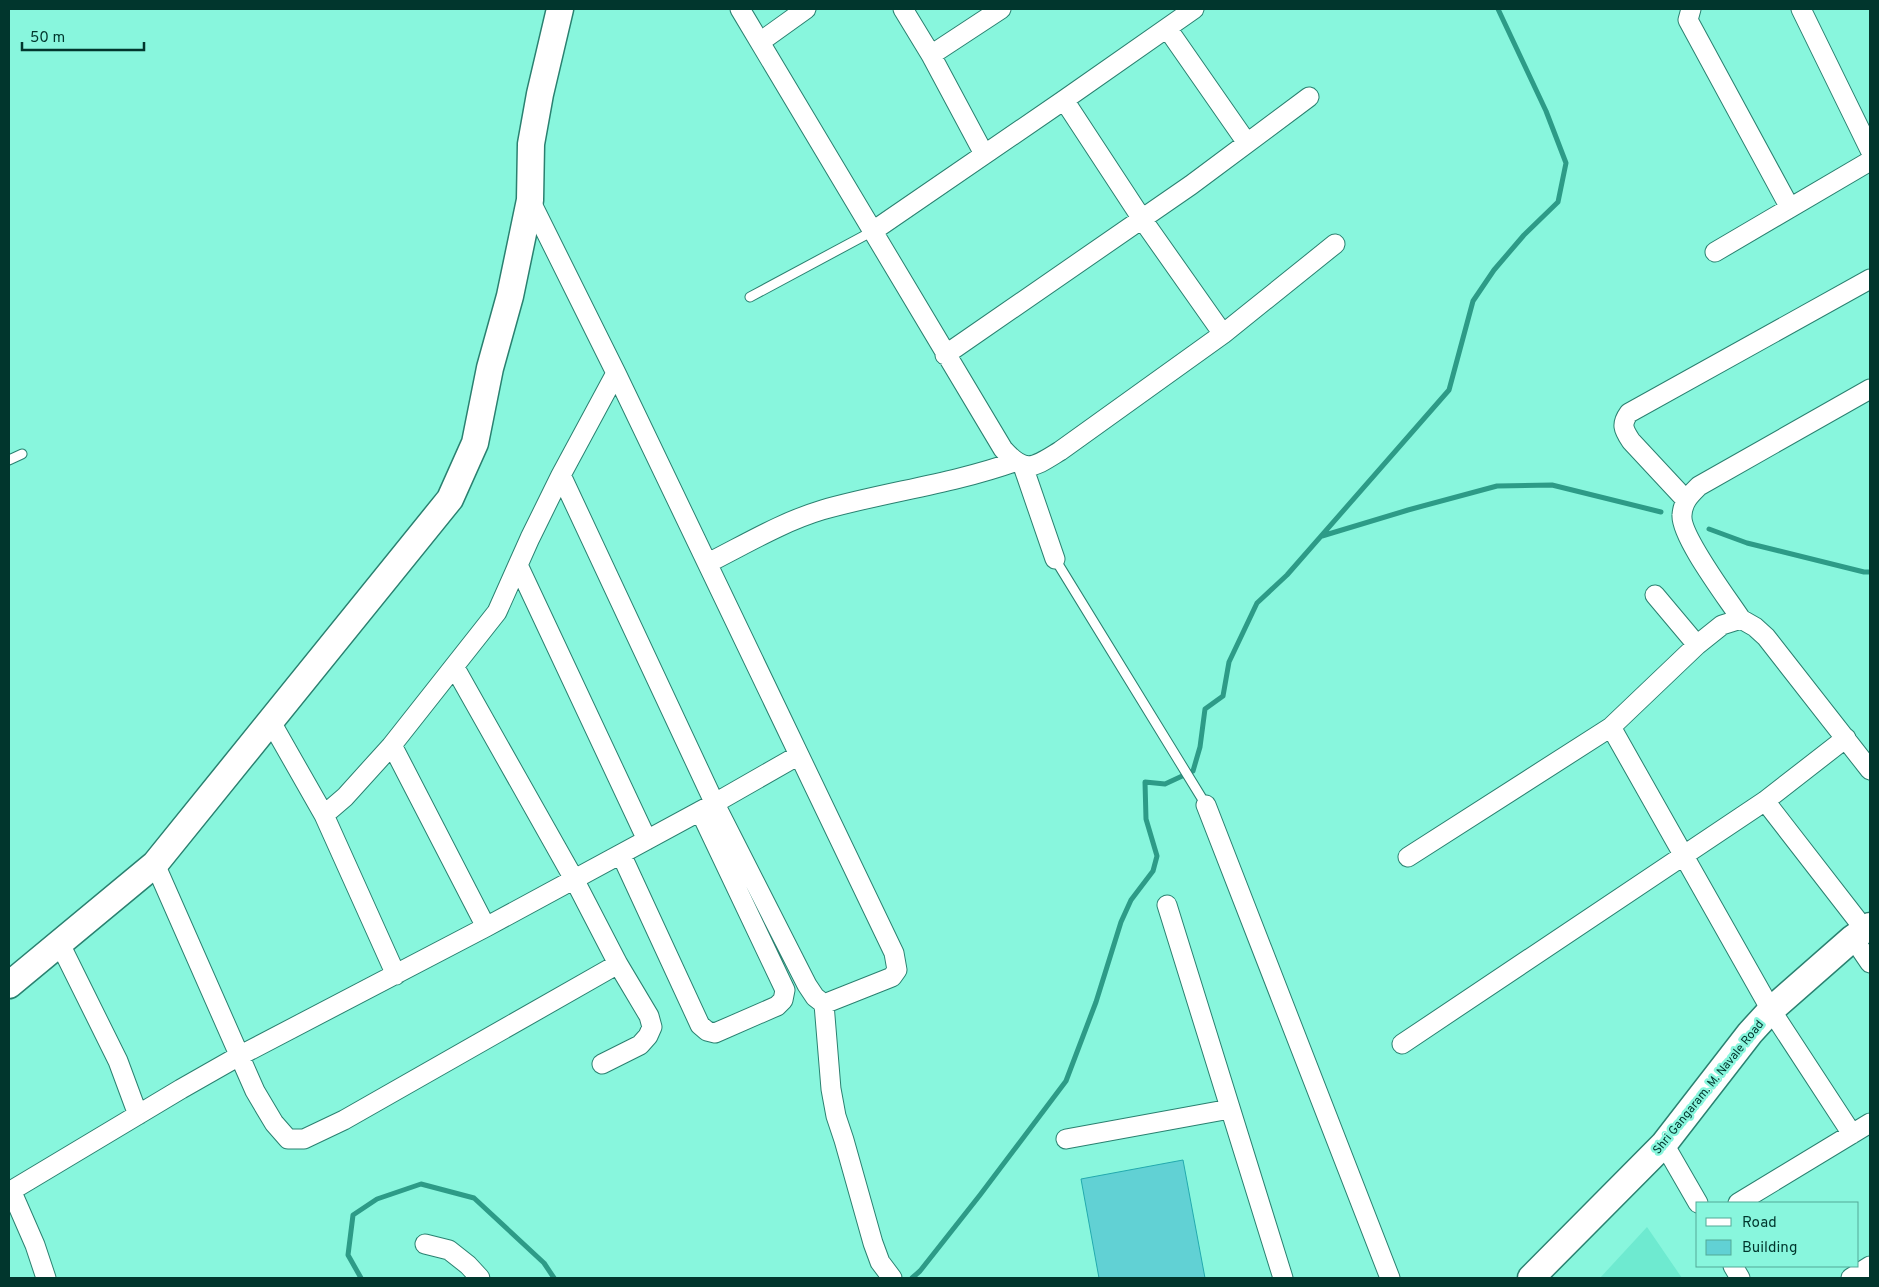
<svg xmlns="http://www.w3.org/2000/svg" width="1879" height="1287" font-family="Overpass,sans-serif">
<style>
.built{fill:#6eead0}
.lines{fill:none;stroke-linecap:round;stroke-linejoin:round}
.stream{stroke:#2d9b87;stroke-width:5}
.building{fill:#61d1d4;stroke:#23aaae}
.lane-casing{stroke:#2a8170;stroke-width:11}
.street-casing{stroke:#2a8170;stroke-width:21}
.secondary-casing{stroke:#2a8170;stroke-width:29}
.lane{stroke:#fff;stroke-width:9}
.street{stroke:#fff;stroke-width:19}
.secondary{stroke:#fff;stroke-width:26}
.labels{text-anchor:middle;stroke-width:5;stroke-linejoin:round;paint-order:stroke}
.street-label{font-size:12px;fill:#01362d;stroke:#88f6dd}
</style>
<rect width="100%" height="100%" fill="#88f6dd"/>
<path class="built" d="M1647 1227 1682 1278H1600Z"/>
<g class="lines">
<path class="stream" d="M1709 529 1747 543 1864 572H1870
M1322 536 1408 510 1497 486 1552 485 1661 512
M361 1278 348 1255 353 1215 377 1199 421 1184 474 1198 544 1263 554 1278
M912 1278 920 1271 980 1195 1066 1081 1096 1002 1121 922 1131 900 1153 871 1157 856 1146 819 1145 782 1165 784 1193 771 1200 747 1205 709 1223 696 1229 662 1257 603 1287 575 1449 390 1473 301 1494 270 1524 235 1558 202 1566 163 1546 111 1498 9"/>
</g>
<path class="building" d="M1183 1160 1205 1278H1099L1081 1179Z"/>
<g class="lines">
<g class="lane-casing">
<path id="lane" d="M750 297 873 231
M9 460 22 454
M1055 559 1206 805"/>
</g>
<g class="street-casing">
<path id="street" d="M740 9 1003 449C1026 475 1034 467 1060 451L1223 334 1335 244
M903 9 931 55 984 154
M1691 9 1688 20 1790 208
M1801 9 1870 150
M1167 28 1247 143
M760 42 806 9
M931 55 1001 9
M1064 100 1142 219 1223 334
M530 200 616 373 894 953 897 970 892 977 824 1004 815 997 807 985 714 802 561 475
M873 231 1064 100 1194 9
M1715 252 1870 161
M945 355 1191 185 1309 97
M1023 466 1055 559
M1685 499 1631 441C1623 429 1621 424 1629 413L1870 279
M708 563C744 545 782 522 822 510 885 492 952 484 1014 462
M518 565 647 840
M1655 595 1697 645
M1741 619C1728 599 1680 536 1682 515 1683 501 1690 495 1699 486L1870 389
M455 668 574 879 618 964 649 1016 652 1027 648 1036 640 1045 602 1064
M271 722 324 815 396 975
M1611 727 1771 1010 1852 1134
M392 745 486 927
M1765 801 1865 930
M1206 805 1390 1278
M324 815 345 797 392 745 497 612 530 538 561 475 616 373
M621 854 700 1025 707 1031 715 1033 777 1006 783 1000 785 990 700 811
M1408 857 1611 727 1697 645 1722 625 1741 619 1755 627 1766 637 1870 770
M155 864 255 1091 274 1123 288 1139H304L344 1120 618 964
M1167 905 1283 1278
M1853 938 1870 963
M59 942 118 1061 138 1115
M824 1004 831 1089 836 1116 844 1140 873 1243 880 1262 892 1278
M1402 1044 1765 801 1846 738
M1066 1139 1230 1109
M1664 1144 1698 1203
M11 1190 35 1245 46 1278
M9 1192 181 1089 239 1056 486 927 715 803 799 755
M1738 1203 1870 1123
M425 1244 449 1250 468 1265 480 1278
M1733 1266 1740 1278
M1851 1278 1870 1266"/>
</g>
<g class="secondary-casing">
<path id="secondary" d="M9 985 155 864 450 499 475 443 490 368 510 296 530 200 531 144 540 94 560 9
M1531 1278 1664 1144 1750 1033 1771 1010 1853 938 1870 926"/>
</g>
<use href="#lane" class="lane"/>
<use href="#street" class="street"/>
<use href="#secondary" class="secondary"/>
</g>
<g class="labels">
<g class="street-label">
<text transform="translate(1708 1087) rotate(-51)" y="4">Shri Gangaram. M. Navale Road</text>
</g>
</g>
<rect width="1879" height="1287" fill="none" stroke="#01362d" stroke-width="20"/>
<rect x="1696" y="1202" width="162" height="65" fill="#88f6dd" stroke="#52a997"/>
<rect x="1706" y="1218" width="25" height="8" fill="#ffffff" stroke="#52a997"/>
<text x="1742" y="1227" font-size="15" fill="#01362d">Road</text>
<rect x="1706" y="1240" width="25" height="15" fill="#61d1d4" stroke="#52a997"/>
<text x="1742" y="1252" font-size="15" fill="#01362d">Building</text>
<path d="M22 42v8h122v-8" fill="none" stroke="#01362d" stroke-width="2.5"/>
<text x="30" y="42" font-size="15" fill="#01362d" stroke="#88f6dd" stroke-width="4" paint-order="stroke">50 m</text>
</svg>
